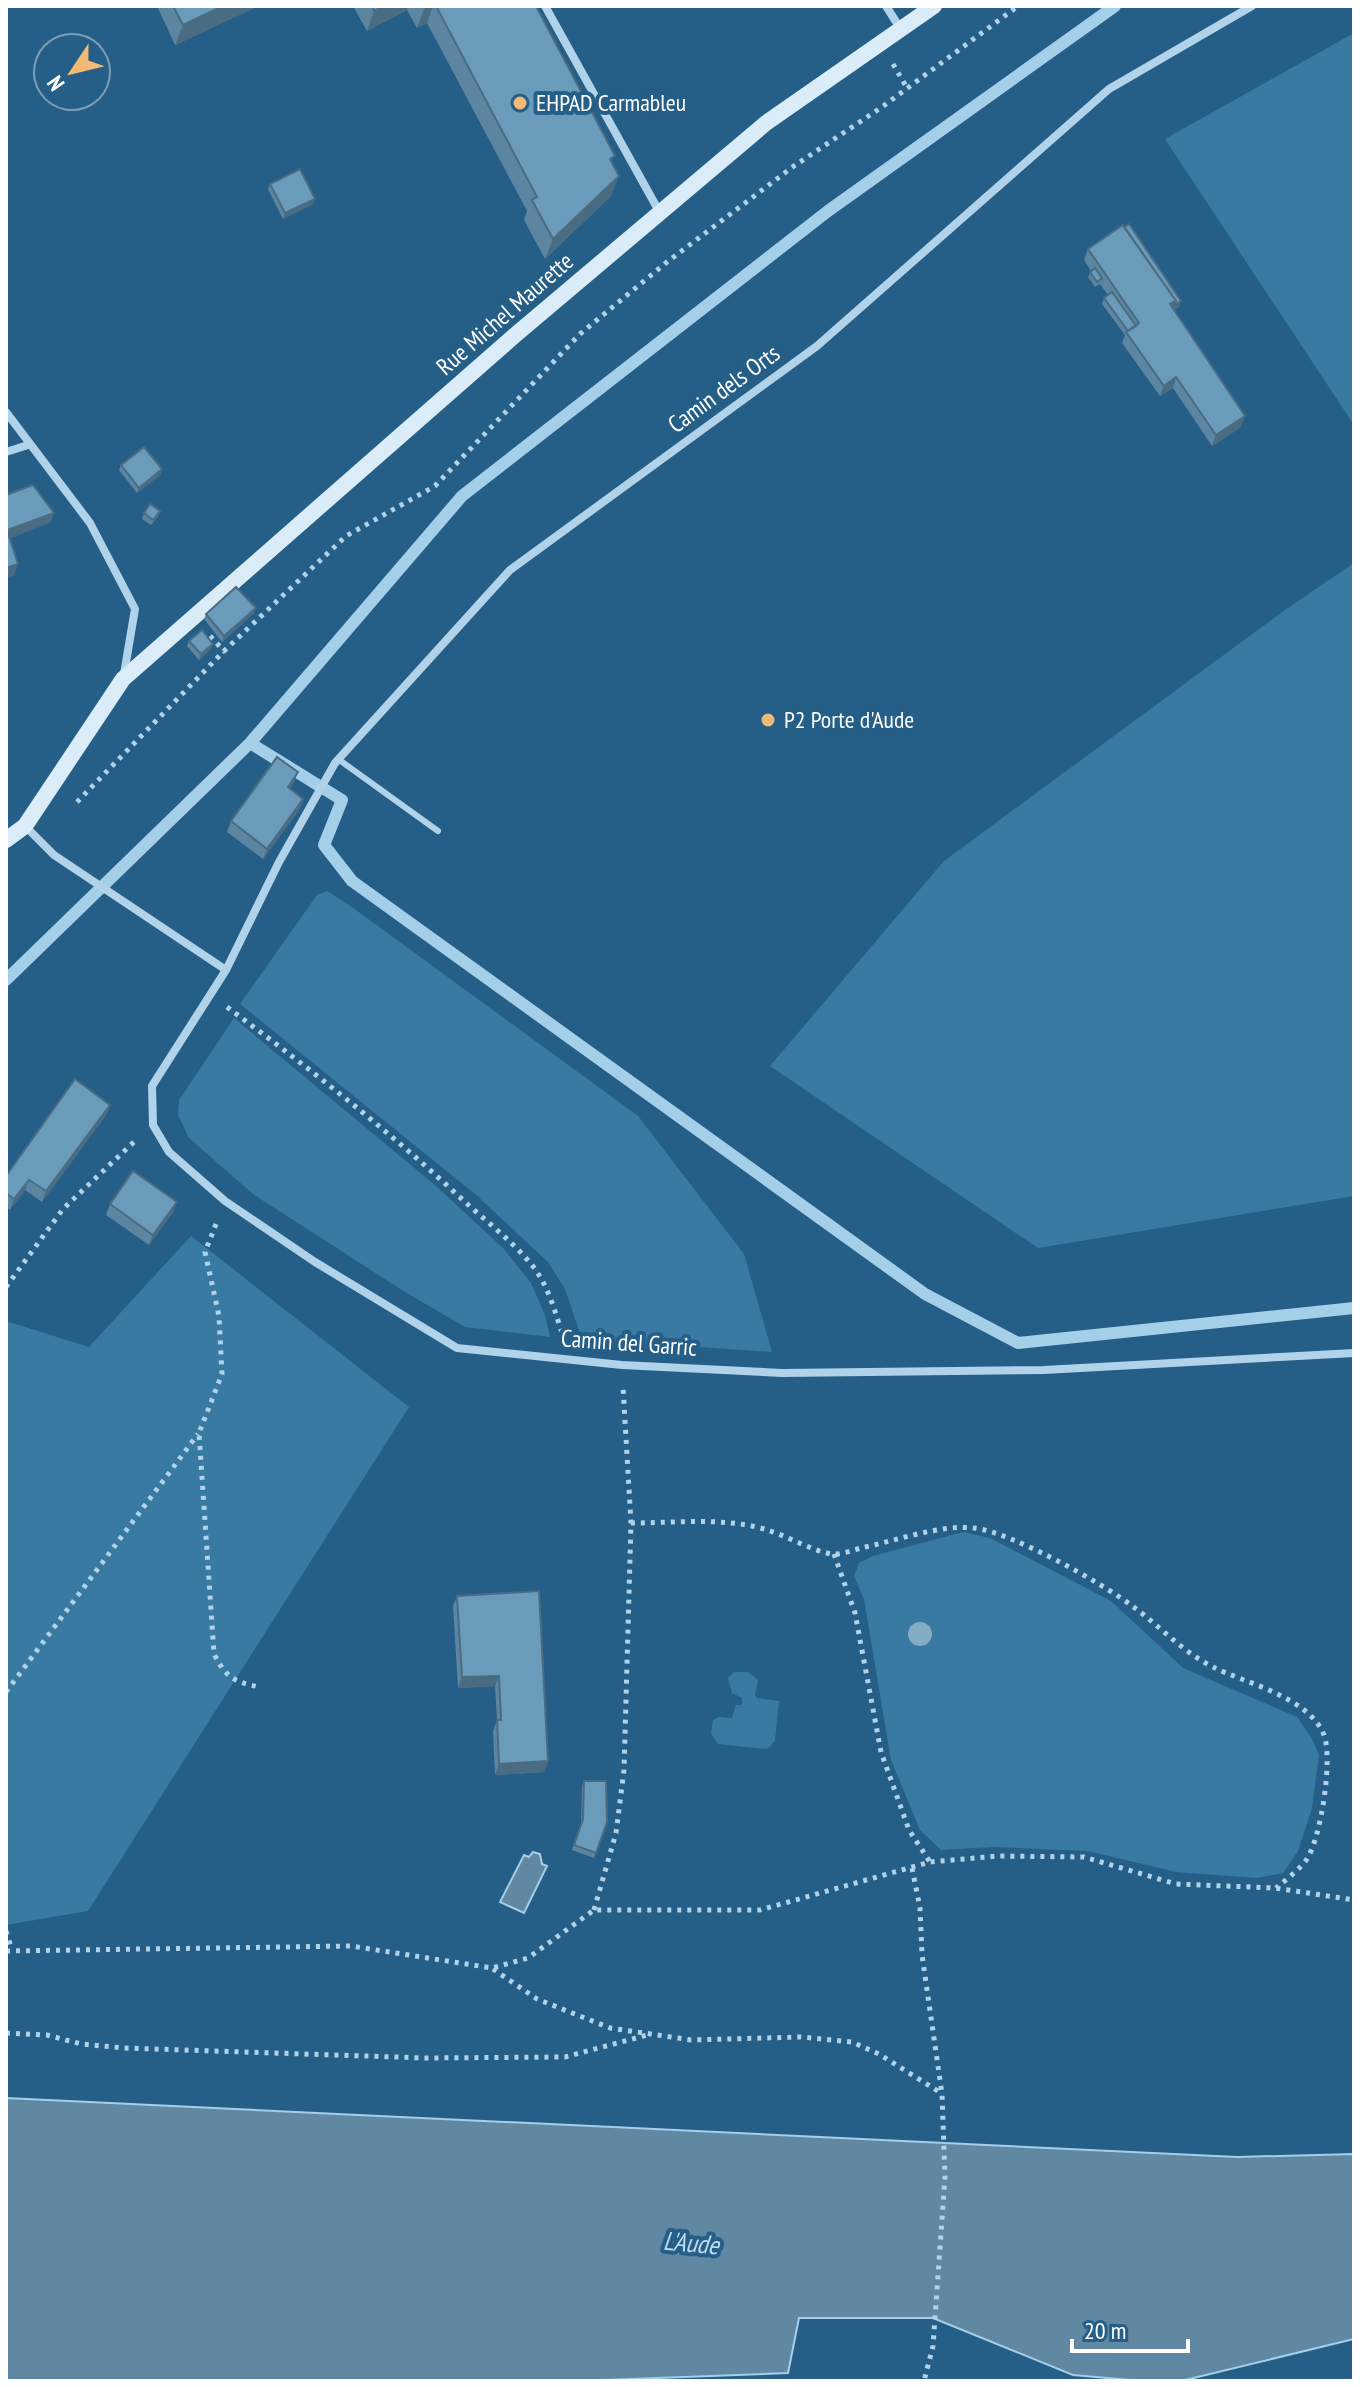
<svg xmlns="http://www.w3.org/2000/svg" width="1360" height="2387" font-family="'PT Sans Narrow',sans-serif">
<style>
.green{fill:#397aa3}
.water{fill:#6088a3;stroke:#a4cfe9;stroke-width:2}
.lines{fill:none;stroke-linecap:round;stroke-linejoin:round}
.stream{stroke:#a4cfe9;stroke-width:12}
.path{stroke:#b0d3e9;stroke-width:5;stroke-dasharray:4 6;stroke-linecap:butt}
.service{stroke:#b0d3e9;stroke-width:6}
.minor{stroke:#b0d3e9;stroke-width:8}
.secondary{stroke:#daecf7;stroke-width:16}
.tree{fill:#85abc5}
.wall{fill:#5b85a1}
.shaded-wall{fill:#4a6c83}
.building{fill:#6a9bbb;stroke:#4a6c83;stroke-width:2}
.poi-dot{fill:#f2ba74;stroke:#255f87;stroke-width:3}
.labels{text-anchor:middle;stroke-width:8;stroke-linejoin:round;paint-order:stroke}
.poi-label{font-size:24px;fill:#fff;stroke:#255f87;text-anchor:start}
.street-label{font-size:24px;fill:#fff;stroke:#255f87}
.water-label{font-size:26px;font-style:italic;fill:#bcdcf0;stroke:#255f87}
</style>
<rect width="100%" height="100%" fill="#255f87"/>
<path class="green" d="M1354 33V425L1165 139Z
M1354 563V1196L1038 1248 770 1066 944 861 1285 610Z
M327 891 349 905 638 1116 744 1254 772 1352 582 1339 565 1289 548 1262 475 1194 240 1004 317 895Z
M234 1018 436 1186 503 1248 531 1283 545 1315 550 1337 465 1327 405 1292 253 1194 189 1138 178 1115 179 1100Z
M191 1236 409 1407 88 1911 6 1925V1321L89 1347Z
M963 1532 990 1538 1111 1601 1183 1668 1297 1717 1312 1739 1319 1755 1312 1808 1298 1851 1283 1873 1257 1878 1176 1872 1088 1851 993 1847 941 1850 920 1830 891 1760 864 1599 854 1576 859 1563 873 1556Z
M734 1672H748L758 1680 755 1695 757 1698 779 1701 775 1741 767 1749 718 1744 711 1734 713 1720 719 1717 732 1718 736 1705H742V1698L732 1693 728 1678Z"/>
<path class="water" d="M533 1852 540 1854 542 1864 547 1866 524 1913 500 1902 524 1855 529 1857Z
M6 2098 1237 2157 1354 2154V2339L1181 2381H1142L1073 2375 933 2318H799L788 2373 578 2381H6Z"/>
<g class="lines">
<path class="stream" d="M250 743 342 800 324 845 352 881 925 1294 1018 1343 1354 1308
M6 980 250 743 462 496 828 211 1115 6"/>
<path class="path" d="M893 64 907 88
M210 636 224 651 346 536 435 486 580 334 667 262 794 166 882 107 1018 6
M77 802 224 651
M227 1007C309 1068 389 1131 464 1201 486 1221 512 1241 531 1264 548 1284 555 1312 563 1336
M216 1224 205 1252 219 1316 222 1374 199 1433 214 1654C226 1677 233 1682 260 1687
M6 1287 63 1209 137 1139
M631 1523C675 1523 722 1517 764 1529 786 1535 809 1550 832 1554 841 1555 853 1550 861 1548 895 1541 941 1524 974 1528 1011 1532 1100 1582 1131 1605 1159 1625 1181 1651 1213 1667 1245 1683 1309 1697 1324 1735 1333 1759 1321 1837 1307 1859 1298 1871 1287 1879 1276 1888
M834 1554 855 1613 881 1752 909 1830 930 1862
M6 1692 198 1434
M912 1868 920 1908 922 1955 942 2094 945 2177 933 2346 924 2381
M594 1910 616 1833 624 1770 631 1523 623 1387
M6 1931 12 1950
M6 1951 351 1946 492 1968 528 1958 594 1910H760L930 1862 998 1856 1084 1857 1176 1884 1275 1888 1354 1900
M493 1969 537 1999 610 2028 691 2040 801 2037 852 2042 879 2054 941 2093
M6 2033 47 2035 81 2044 124 2048 425 2058 565 2057 651 2034"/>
<path class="service" d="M338 759 438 831"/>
<path class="minor" d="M545 6 660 213
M886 6 900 28
M1252 6 1109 89 817 346 510 570 335 763 279 862 226 970 152 1086 153 1125 169 1152 225 1201 315 1262 457 1348 622 1365 782 1373 1044 1370 1354 1353
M6 412 90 523 135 609 124 674
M6 452 28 445
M25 826 54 855 226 970"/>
<path class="secondary" d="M6 840 25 826 123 679 514 336 766 123 934 6"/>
</g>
<circle class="tree" cx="920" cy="1634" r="12"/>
<path class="wall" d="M157 6H258L175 45Z
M353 6H536L612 164 611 196 545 259 524 220 527 211 427 23 417 28 407 10 367 31Z
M270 184 313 204 283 219 268 189Z
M1088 249 1179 307 1174 310 1241 427 1212 446 1173 388 1160 396 1122 343 1125 335 1102 304 1104 298 1108 295 1100 284 1095 287 1088 277 1091 271 1084 260Z
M121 465 162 469 160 475 137 493 119 470Z
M160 511 158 516 151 525 142 519 144 513Z
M254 613 222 642 204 619 206 614Z
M189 641 211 649 199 660 187 646Z
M294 782 290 788 303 799 299 810 263 859 227 832 231 821Z
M110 1105 106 1115 42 1202 25 1190 10 1210 6 1207V1176Z
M110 1204 173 1212 149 1245 106 1215Z
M457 1596 548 1761 544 1772 495 1775 493 1731 497 1720 495 1686 458 1688 453 1606Z
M584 1781 607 1822 594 1858 572 1850 581 1824 582 1786Z"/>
<path class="shaded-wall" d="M223 6H258L175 45 183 25Z
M384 6H408L407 10 367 31 374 11Z
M429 6H433L427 23 417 28 424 9Z
M619 176 611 196 545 259 553 239Z
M315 199 313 204 283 219 285 213Z
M1176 301H1181L1179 307 1166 315 1170 304Z
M1176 377 1173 388 1160 396 1164 386Z
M1245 416 1241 427 1212 446 1216 435Z
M162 469 160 475 137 493 139 488Z
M54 513 50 523 6 540 7 530Z
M18 564 14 575 6 578V568Z
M256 608 254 613 222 642 224 636Z
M213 644 211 649 199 660 201 654Z
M298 772 294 782 284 797 288 787Z
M303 799 299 810 263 859 267 849Z
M110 1105 106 1115 42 1202 46 1191Z
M29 1180 25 1190 10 1210 14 1199Z
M177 1202 173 1212 149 1245 153 1235Z
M499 1676 495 1686 458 1688 462 1677Z
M548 1761 544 1772 495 1775 499 1764Z"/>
<path class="building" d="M173 6H223L183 25Z
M372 6H384L374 11Z
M436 6H536L615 156 610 159 619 176 553 239 532 200 537 197Z
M300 169 315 199 285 213 270 184Z
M1129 224 1181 301 1174 306 1176 301 1124 227Z
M1123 225 1176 301 1170 304 1245 416 1216 435 1176 377 1164 386 1126 332 1139 323 1088 249Z
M1095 268 1102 278 1097 282 1090 272Z
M1112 292 1136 326 1128 331 1104 298Z
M144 447 162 469 139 488 121 465Z
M33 485 54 513 7 530 18 564 6 568V495Z
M150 504 160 511 153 520 144 513Z
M236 587 256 608 224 636 206 614Z
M202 630 213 644 201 654 189 641Z
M277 757 298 772 288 787 303 799 267 849 231 821Z
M75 1079 110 1105 46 1191 29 1180 14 1199 6 1193V1176Z
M133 1171 177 1202 153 1235 110 1204Z
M539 1591 548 1761 499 1764 497 1720H501L499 1676 462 1677 457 1596Z
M584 1781H606L607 1822 596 1853 574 1845 583 1819Z"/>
<g class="poi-dot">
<circle cx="520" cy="103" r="8"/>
<circle cx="768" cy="720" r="8"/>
</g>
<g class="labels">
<g class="poi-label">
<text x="536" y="111">EHPAD Carmableu</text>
<text x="784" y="728">P2 Porte d'Aude</text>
</g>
<g class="street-label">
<text transform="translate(505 314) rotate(-41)" y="8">Rue Michel Maurette</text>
<text transform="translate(724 389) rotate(-36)" y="8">Camin dels Orts</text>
<text transform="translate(629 1343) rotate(4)" y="8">Camin del Garric</text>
</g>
<g class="water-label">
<text transform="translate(691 2243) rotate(5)" y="9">L'Aude</text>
</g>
</g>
<rect width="1360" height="2387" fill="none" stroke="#ffffff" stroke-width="16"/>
<g transform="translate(72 72) rotate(235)"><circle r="38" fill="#255f87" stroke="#7c9fb7" stroke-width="2"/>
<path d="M0-6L14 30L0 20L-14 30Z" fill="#f2ba74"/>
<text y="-12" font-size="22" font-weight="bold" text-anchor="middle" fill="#ffffff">N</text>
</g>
<path d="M1072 2339v12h116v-12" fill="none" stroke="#ffffff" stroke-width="4"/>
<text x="1084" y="2339" font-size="24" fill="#ffffff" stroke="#255f87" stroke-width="6" paint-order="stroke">20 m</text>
</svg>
